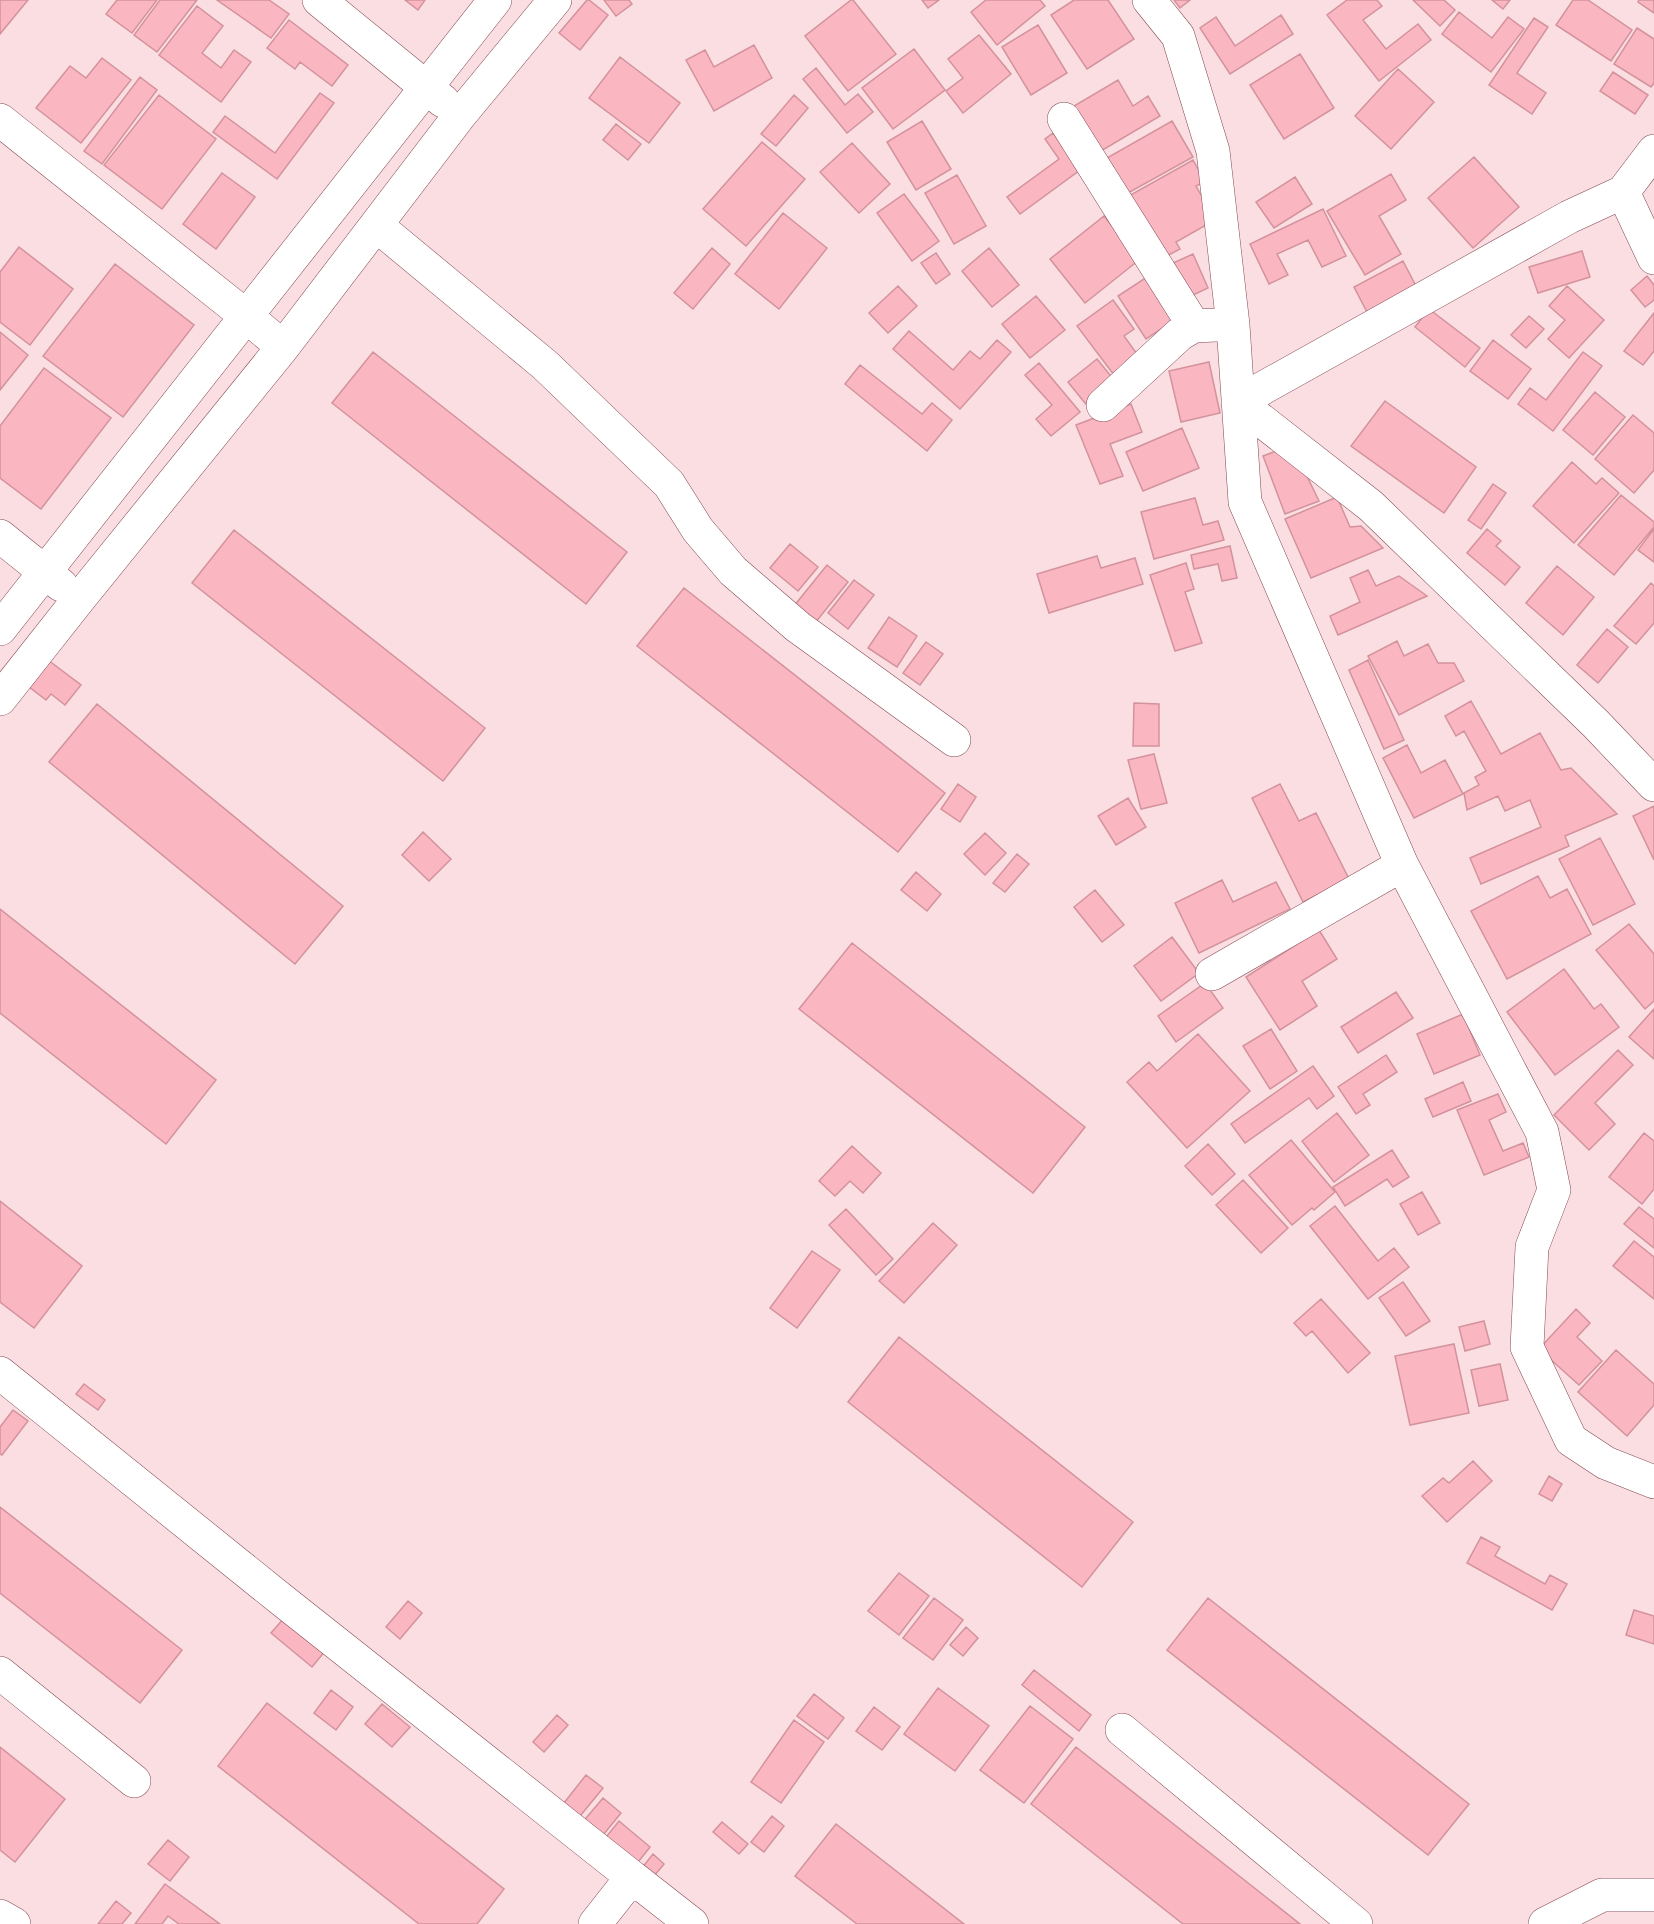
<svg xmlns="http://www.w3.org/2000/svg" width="1654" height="1924" font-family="'Source Sans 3',sans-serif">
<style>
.building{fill:#fbb7c1;stroke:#d3929c;stroke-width:1.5}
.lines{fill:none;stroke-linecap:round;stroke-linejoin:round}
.minor-casing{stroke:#834953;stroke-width:34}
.minor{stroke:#fff;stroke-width:33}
</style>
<rect width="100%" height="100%" fill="#fadee2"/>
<path class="building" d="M0 0H28L0 34Z
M117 0H157L132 33 106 14Z
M160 0H197L157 52 134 35Z
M217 0H269L289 14 271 38Z
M405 0H425L418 10Z
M587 0H589L608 15 580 50 559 33Z
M604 0H629L632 4 616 16Z
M851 0H853L896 54 848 91 805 36Z
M922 0H939L928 8Z
M986 0H1040L1045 6 997 45 971 12Z
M1074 0H1108L1134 39 1087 69 1051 15Z
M1174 0H1190L1180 8Z
M1347 0H1377L1382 6 1363 20 1386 49 1418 24 1431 40 1379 81 1327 15Z
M1413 0H1444L1455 10 1440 26Z
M1492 0H1510L1503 9Z
M1573 0H1588L1632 30 1611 61 1556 25Z
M1639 0H1654V13L1638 2Z
M197 6 223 26 202 53 221 68 234 50 251 62 221 102 159 55Z
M1459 12 1492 38 1508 17 1524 29 1491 72 1442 34Z
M1281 15 1293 34 1230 74 1200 28 1216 17 1235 46Z
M1534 18 1548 27 1517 73 1546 93 1532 114 1489 85Z
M289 20 348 65 332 86 300 62 295 69 267 48Z
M1038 25 1067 73 1031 95 1002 47Z
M1637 28 1654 39V83L1651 87 1614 64Z
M979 35 1011 74 963 113 946 91 963 78 948 59Z
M754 45 772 78 714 111 686 60 705 50 714 67Z
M914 49 945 90 893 129 862 88Z
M1300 54 1334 108 1284 139 1250 85Z
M620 57 680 103 649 143 589 98Z
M102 58 131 80 81 143 36 108 70 66 86 78Z
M816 68 845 105 858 94 873 112 847 133 803 79Z
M1398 69 1434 102 1391 149 1355 116Z
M1613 72 1648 95 1635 114 1600 91Z
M140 77 157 90 102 164 84 151Z
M1118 80 1133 106 1148 96 1160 116 1096 154 1069 109Z
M320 93 334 103 277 179 213 132 225 116 275 153Z
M159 95 216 139 162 209 104 165Z
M794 95 808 108 776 146 761 134Z
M922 121 951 169 916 190 887 142Z
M1172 121 1193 157 1128 193 1107 158Z
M616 124 641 144 628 160 603 140Z
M1053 133 1080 170 1020 214 1007 197 1059 159 1045 139Z
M762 142 805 179 746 246 703 209Z
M852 143 890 184 859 213 820 172Z
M1474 157 1519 207 1473 248 1428 198Z
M1193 160 1205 182 1196 186 1215 220 1176 242 1180 249 1161 259 1127 197Z
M222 173 255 197 216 249 183 224Z
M1391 174 1406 200 1379 216 1401 254 1365 275 1327 211Z
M957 175 986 226 954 244 925 193Z
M1295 177 1312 204 1274 228 1256 202Z
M904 194 939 241 912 261 877 213Z
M1323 209 1346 256 1322 267 1308 240 1277 254 1288 275 1269 284 1250 244Z
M783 213 827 248 779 309 735 274Z
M1104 216 1139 260 1085 303 1050 259Z
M19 247 73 289 30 345 0 322V272Z
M712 248 730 264 693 309 674 293Z
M989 248 1019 285 992 307 962 271Z
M1582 251 1590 277 1538 293 1529 267Z
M936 253 950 274 936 284 921 263Z
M1193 254 1208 288 1189 297 1173 263Z
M1403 261 1417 288 1368 314 1354 287Z
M115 264 194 325 123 417 43 356Z
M1150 275 1178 318 1146 339 1118 296Z
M1647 276 1654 285V300L1645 307 1631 290Z
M898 286 917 306 888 333 869 313Z
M1567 286 1604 320 1569 358 1548 339 1565 320 1549 306Z
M1036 296 1065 330 1030 358 1002 324Z
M1113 300 1134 329 1124 336 1142 361 1117 379 1077 326Z
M1429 309 1480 348 1465 367 1415 327Z
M1654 313V351L1643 365 1624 351Z
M1529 316 1544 329 1526 348 1511 335Z
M909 331 953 370 970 351 980 359 997 340 1011 352 960 409 893 349Z
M0 332 28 355 0 390Z
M1493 340 1531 369 1508 399 1470 371Z
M373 352 627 552 586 604 332 403Z
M1583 352 1602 366 1553 431 1518 404 1530 388 1546 400Z
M1097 359 1118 385 1089 408 1068 382Z
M1209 362 1220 413 1181 422 1169 371Z
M1039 363 1080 412 1051 436 1036 419 1052 405 1025 375Z
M860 365 922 414 932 403 952 420 927 451 845 384Z
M44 368 111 418 41 509 0 478V426Z
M1595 392 1625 417 1593 455 1563 430Z
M1385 401 1476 467 1444 513 1351 446Z
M1131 404 1142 432 1110 444 1123 476 1100 484 1076 425Z
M1633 415 1654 433V470L1634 493 1595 459Z
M1182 428 1199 468 1143 491 1126 452Z
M1287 447 1301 464 1319 501 1285 514 1263 456Z
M1572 462 1596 484 1602 478 1619 493 1574 543 1533 506Z
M1493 484 1506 493 1481 529 1468 520Z
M1621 495 1654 522V527L1614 575 1578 545Z
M1337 497 1350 527 1361 526 1383 548 1311 578 1285 519Z
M1195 498 1203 525 1218 521 1224 540 1154 559 1141 512Z
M1487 529 1501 541 1496 546 1520 567 1505 585 1467 553Z
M1654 529V562L1638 550Z
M234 530 485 728 443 781 192 583Z
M790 544 818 567 798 591 770 568Z
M1230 546 1237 578 1222 581 1218 564 1194 569 1191 555Z
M1097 556 1101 568 1135 558 1143 584 1049 613 1037 574Z
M1186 563 1194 589 1185 592 1202 643 1175 651 1150 575Z
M827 565 848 582 815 623 794 606Z
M1557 566 1594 597 1563 635 1526 603Z
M1368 570 1376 586 1399 576 1427 596 1338 635 1330 616 1360 602 1350 578Z
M854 580 874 595 848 629 828 613Z
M1651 583 1654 586V623L1636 644 1614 626Z
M684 588 945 793 898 852 637 646Z
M889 617 917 636 897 667 868 648Z
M1607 629 1628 647 1598 683 1577 665Z
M1397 641 1404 656 1428 644 1438 663H1454L1464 681 1399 715 1368 656Z
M926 642 943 654 920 685 903 673Z
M48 660 81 685 65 705 51 694 46 700 28 686Z
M1368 660 1404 740 1384 749 1349 670Z
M1471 701 1501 754 1540 733 1561 770 1571 768 1617 814 1565 836 1569 846 1481 884 1470 858 1541 827 1530 800 1505 811 1498 796 1467 810 1464 793 1479 785 1475 777 1486 771 1464 731 1456 736 1445 716Z
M1134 703 1159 704V746H1133Z
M97 704 343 906 295 964 49 762Z
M1407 745 1421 773 1445 760 1463 794 1414 818 1383 758Z
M1154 754 1167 803 1141 809 1128 760Z
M958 784 976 797 960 822 941 809Z
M1280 784 1299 821 1316 813 1349 879 1303 902 1252 798Z
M1128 798 1146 827 1116 845 1098 816Z
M1654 806V860L1633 816Z
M423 832 451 859 429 881 402 855Z
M985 833 1006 853 985 875 964 854Z
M1600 838 1635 904 1593 925 1559 859Z
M1017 854 1029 864 1005 892 993 883Z
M916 872 941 894 927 911 901 890Z
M1538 876 1550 898 1567 889 1591 934 1507 979 1471 911Z
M1222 880 1233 902 1276 882 1290 909 1199 953 1175 903Z
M1095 890 1124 925 1102 942 1074 907Z
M0 909 216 1080 166 1144 0 1013Z
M1629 924 1654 954V1001L1645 1009 1596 950Z
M1319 930 1337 959 1302 981 1317 1006 1280 1030 1246 977Z
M1172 937 1199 973 1161 1001 1134 966Z
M852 943 1085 1127 1033 1193 799 1009Z
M1564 969 1594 1009 1601 1004 1619 1027 1555 1075 1507 1012Z
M1205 983 1223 1008 1176 1042 1158 1016Z
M1396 992 1413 1018 1358 1053 1341 1027Z
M1654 1009V1059L1629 1037Z
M1463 1014 1480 1055 1434 1074 1417 1034Z
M1271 1029 1297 1071 1270 1089 1243 1046Z
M1198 1034 1250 1091 1187 1148 1127 1082 1149 1062 1157 1071Z
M1618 1050 1633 1065 1595 1103 1615 1124 1589 1150 1554 1115Z
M1386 1055 1397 1072 1363 1094 1370 1105 1356 1114 1338 1087Z
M1313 1066 1334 1096 1317 1109 1309 1098 1245 1143 1231 1124Z
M1463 1082 1471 1101 1433 1117 1425 1099Z
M1498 1094 1506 1112 1489 1120 1503 1151 1523 1143 1529 1157 1484 1175 1457 1110Z
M1337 1113 1369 1155 1334 1182 1302 1141Z
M1644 1133 1654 1141V1189L1642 1204 1609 1177Z
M1291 1140 1335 1192 1314 1210 1312 1208 1292 1225 1249 1175Z
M1208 1144 1235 1174 1212 1195 1185 1166Z
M852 1146 881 1173 863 1193 850 1181 835 1196 819 1181Z
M1392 1150 1409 1177 1393 1187 1387 1179 1345 1206 1333 1187Z
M1243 1180 1288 1228 1261 1253 1216 1205Z
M1422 1192 1440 1223 1418 1235 1400 1204Z
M0 1201 82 1266 34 1328 0 1302Z
M1335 1206 1378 1261 1394 1248 1409 1267 1368 1299 1310 1226Z
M1639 1207 1654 1219V1248L1624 1224Z
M846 1209 893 1259 876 1275 829 1225Z
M933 1223 957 1245 904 1303 879 1281Z
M1634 1241 1654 1257V1299L1613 1266Z
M812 1251 840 1270 797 1328 770 1308Z
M1403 1282 1430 1321 1406 1336 1379 1298Z
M1321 1299 1370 1353 1348 1373 1312 1331 1306 1336 1294 1323Z
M1576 1309 1590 1323 1577 1337 1602 1361 1579 1385 1539 1349Z
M1484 1321 1490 1344 1465 1351 1459 1327Z
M899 1337 1133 1522 1082 1587 848 1402Z
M1454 1344 1469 1413 1410 1425 1395 1356Z
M1616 1350 1654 1384V1405L1627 1436 1578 1392Z
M1500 1364 1508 1400 1479 1406 1471 1370Z
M84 1384 105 1400 98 1410 76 1394Z
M13 1410 28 1421 2 1455 0 1454V1427Z
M1473 1461 1492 1481 1447 1522 1422 1496 1443 1478 1449 1483Z
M1549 1476 1562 1484 1552 1501 1539 1494Z
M0 1507 182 1650 140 1703 0 1593Z
M1481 1537 1500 1547 1495 1556 1545 1584 1550 1575 1567 1584 1552 1610 1467 1563Z
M899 1573 929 1596 899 1635 868 1611Z
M934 1598 963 1620 933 1660 903 1638Z
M1208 1598 1469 1804 1428 1855 1167 1650Z
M408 1601 422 1613 400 1639 386 1627Z
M1634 1610 1654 1616V1644L1626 1635Z
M285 1617 326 1650 312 1667 271 1633Z
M966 1627 978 1638 963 1656 950 1645Z
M1034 1670 1091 1715 1079 1731 1022 1685Z
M938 1688 989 1726 955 1771 904 1734Z
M331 1690 353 1707 336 1730 314 1713Z
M814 1694 844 1718 828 1739 797 1716Z
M267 1703 504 1889 477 1924H419L218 1766Z
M382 1704 410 1727 392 1747 365 1724Z
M1030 1706 1073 1739 1024 1803 980 1770Z
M874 1707 900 1727 882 1750 856 1731Z
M557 1715 568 1725 544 1752 533 1742Z
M794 1720 824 1742 781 1803 751 1782Z
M0 1747 65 1799 15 1862 0 1850Z
M1076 1747 1300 1924H1183L1031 1804Z
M586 1775 603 1788 576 1821 560 1808Z
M603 1798 621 1813 599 1840 581 1824Z
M772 1816 784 1826 764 1852 751 1842Z
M619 1821 650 1847 631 1871 599 1846Z
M722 1822 748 1844 739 1854 713 1832Z
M836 1824 964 1924H857L795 1876Z
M168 1840 189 1857 170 1881 148 1864Z
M653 1854 664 1864 649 1882 638 1873Z
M165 1884 220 1924H179L168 1916 162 1924H135Z
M116 1901 131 1913 122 1924H98Z"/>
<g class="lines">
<g class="minor-casing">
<path id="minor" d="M319 0 443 101
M1149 0 1178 36 1213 151 1233 325 1245 502 1402 865 1542 1132 1554 1190 1532 1247 1527 1347 1571 1440 1606 1463 1654 1482
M1064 119 1194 326
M0 120 246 316 283 347
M1654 151 1623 192 1569 217 1238 402 1371 506 1596 724 1654 785
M1623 192 1654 258
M376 225 545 365 669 484 698 530 733 571 798 627 954 740
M1103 405 1180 334 1194 326 1216 325
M0 536 61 585
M0 629 495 0
M0 699 79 599 283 347 460 115 555 0
M1212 974 1402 865
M0 1373 282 1600 632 1877
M0 1673 134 1781
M1122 1730 1356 1924
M0 1916 14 1924
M595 1924 632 1877 692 1924
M1545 1924 1602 1895H1654"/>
</g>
<use href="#minor" class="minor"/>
</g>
</svg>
